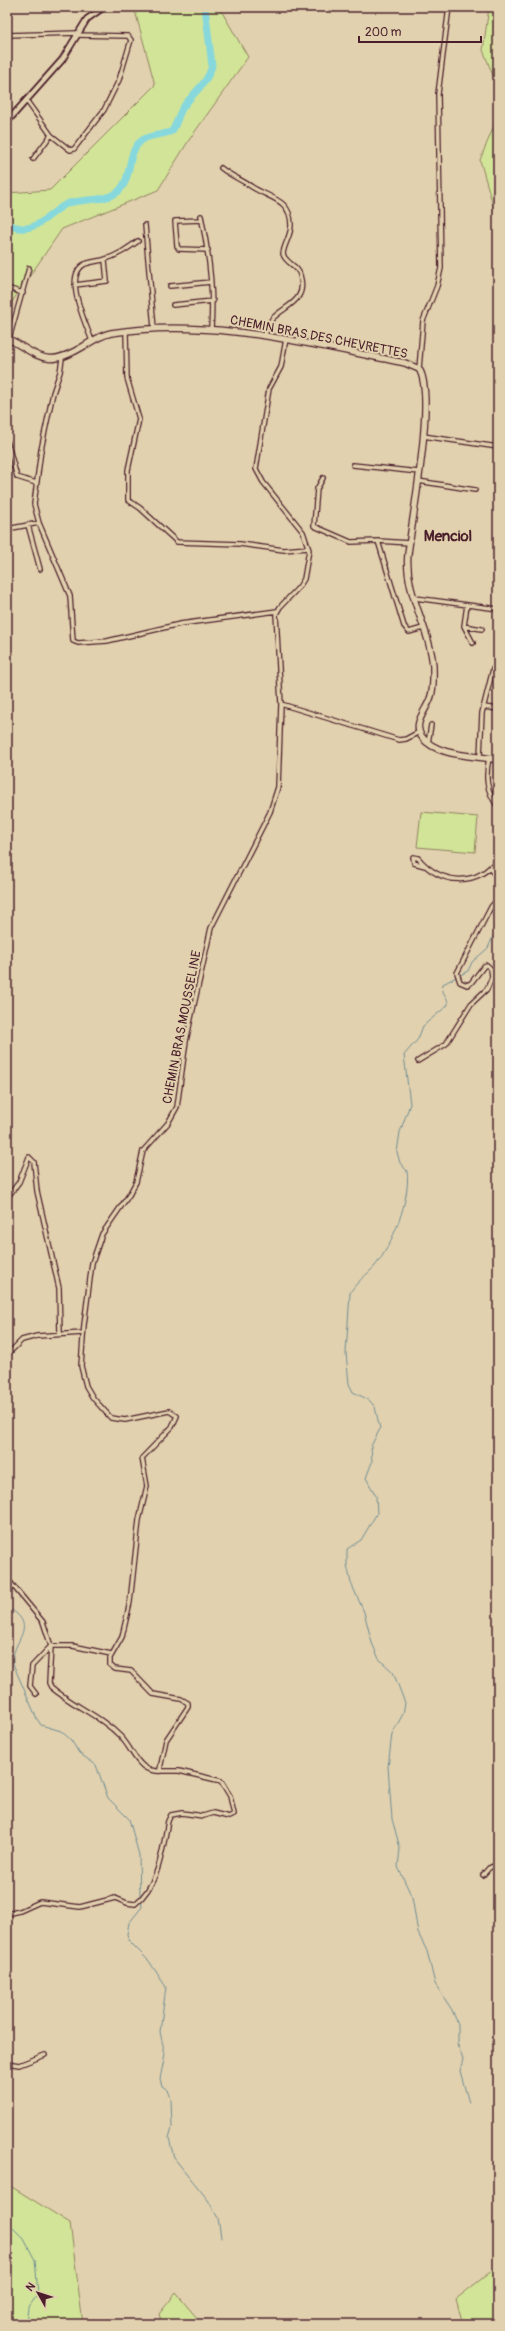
<svg xmlns="http://www.w3.org/2000/svg" width="505" height="2331" font-family="Pangolin,sans-serif">
<style>
.green{fill:#d2e497;stroke:#8e8261}
.lines{fill:none;stroke-linecap:round;stroke-linejoin:round}
.stream{stroke:#6f8e96;stroke-width:1}
.river{stroke:#87d8dd;stroke-width:7}
.minor-casing{stroke:#4a1f2b;stroke-width:6}
.tertiary-casing{stroke:#4a1f2b;stroke-width:8}
.secondary-casing{stroke:#4a1f2b;stroke-width:8}
.minor{stroke:#e2d1ae;stroke-width:3.5}
.tertiary{stroke:#e2d1ae;stroke-width:4.5}
.secondary{stroke:#e2d1ae;stroke-width:5.5}
.labels{text-anchor:middle;stroke-width:4;stroke-linejoin:round;paint-order:stroke}
.street-label{font-size:13px;fill:#4a1f2b;stroke:#e2d1ae}
.quarter-label{font-size:15px;font-weight:bold;fill:#4a1f2b;stroke:#e2d1ae}
</style>
<rect width="100%" height="100%" fill="#e2d1ae"/>
<filter id="ink" filterUnits="userSpaceOnUse"><feTurbulence type="fractalNoise" baseFrequency=".025" numOctaves="2"/><feDisplacementMap in="SourceGraphic" scale="8" xChannelSelector="R" yChannelSelector="G"/><feConvolveMatrix kernelMatrix="1 2 1 2 8 2 1 2 1" color-interpolation-filters="sRGB"/></filter>
<g filter="url(#ink)">
<path class="green" d="M134 7H219L248 57 189 140 158 190 62 229 7 309V193L50 190 155 85Z
M489 7H498V88L483 50Z
M498 116V223L480 160Z
M421 812 478 817 475 852 417 847Z
M7 2184 70 2223 83 2324H7Z
M498 2266V2324H463L456 2299Z
M176 2293 202 2324H162L159 2314Z"/>
<g class="lines">
<path class="stream" d="M7 1607C42 1627 10 1640 13 1664L37 1719 41 1725 61 1731 71 1740 79 1753 96 1765 108 1798 129 1819 139 1855 140 1896
M141 1899 142 1907 129 1923 127 1934 129 1941 149 1961 166 1987 160 2032 165 2054 160 2079 162 2086 168 2090 171 2099 172 2127 169 2138 174 2158 208 2200 218 2218 221 2238
M469 2103 460 2071 463 2059 458 2045V2024L452 2010 435 1984 427 1951 418 1933 412 1897 398 1867 400 1848 392 1819 388 1767 392 1734 403 1714 405 1703 393 1672 379 1659 372 1643 364 1612 351 1583 347 1565V1549L361 1540 377 1513 376 1496 366 1478 372 1462 371 1446 380 1429 375 1407 369 1400 353 1392 349 1384 346 1353 350 1293C355 1283 368 1274 375 1266 392 1246 411 1198 407 1171L400 1163 397 1152 400 1132 410 1104 404 1055 418 1039 423 1026 448 1005C449 997 440 993 443 984L468 971 472 962 488 948 498 925
M7 2222 24 2239 35 2260 38 2294 28 2308 26 2324"/>
<path class="river" d="M7 224C14 227 22 230 31 227 45 223 55 208 69 203 85 198 106 202 119 191 133 177 126 153 141 141 148 134 163 136 172 131 177 124 178 116 182 109 192 93 207 85 212 66L205 7"/>
<g class="minor-casing">
<path id="minor" d="M7 35 78 33
M26 100 51 135 70 150 74 149 104 110 119 80 131 40 128 36 76 35
M33 159 51 135
M221 168C231 176 242 180 252 187 269 198 291 199 291 225 291 236 284 244 283 254 286 264 298 265 300 275 308 302 285 305 272 319 268 324 266 330 265 336
M201 216C209 253 214 290 211 328
M202 220 175 221 177 246 179 249 208 250
M145 225 154 328
M75 285 107 281 105 260
M170 286 211 282
M7 288 23 293
M173 305 213 301
M126 332 127 378 139 419 128 470V500L140 508 177 542 240 544 284 550 308 548
M9 339 29 268
M92 341C86 324 62 275 85 264 91 262 97 261 103 260 117 256 127 249 138 241
M62 359 60 372 53 393 41 450 34 504 39 523 70 596 73 641 78 643 107 641 180 624 277 611
M419 369 423 321 437 286 441 268 438 94 449 7
M423 436 498 447
M7 441 17 477 36 483
M353 465 419 472
M323 478 317 489 314 526 351 542 378 541 410 543
M418 481 475 490
M28 525 40 569
M7 529 39 523
M378 541 404 626 409 632 423 628
M415 598 498 609
M467 605 464 626 473 643
M464 626 482 629
M281 704 399 740 406 739 419 732
M484 707 498 709
M428 743 431 725
M480 756 482 713 493 669
M489 758C485 778 486 790 498 807
M425 866 414 863 413 857 418 858C441 885 477 888 498 858
M490 869 498 878
M418 1061 446 1044 471 1004 487 989 492 977 491 969 487 965 484 966 471 983 467 985 460 982 457 973 491 907 498 899
M7 1198 19 1182 29 1157 34 1162 37 1191 59 1288 60 1334
M7 1355 22 1340 37 1336 83 1333
M10 1582 43 1622 51 1646 49 1683 51 1687C73 1706 101 1716 121 1737 135 1752 137 1773 162 1771
M36 1694 30 1686 32 1666 51 1646H73L111 1654
M483 1875 489 1868 498 1864
M7 1914 20 1911 40 1902 80 1907 115 1898 127 1903 135 1904C159 1886 163 1847 168 1821L171 1815 182 1813 203 1816 213 1813 229 1817 234 1814 230 1796 221 1781 179 1771H163L160 1769 166 1740 188 1707V1703L181 1699 153 1694 131 1671 115 1669 110 1665V1658L122 1637 130 1602 139 1520 147 1486 142 1458 172 1427 177 1416 169 1411 125 1420 111 1418 93 1398 86 1386 81 1366 84 1325 92 1263 102 1234 129 1195 136 1182 143 1151 168 1123 177 1107 186 1041 211 928 270 812 278 787 281 704 276 614 280 607 299 587 304 579 309 550 303 532 263 482 256 469 269 389 281 367 286 339
M7 2063 19 2065 45 2055"/>
</g>
<g class="tertiary-casing">
<path id="tertiary" d="M7 122 62 60 87 19 104 7"/>
</g>
<g class="secondary-casing">
<path id="secondary" d="M7 338C42 357 46 369 84 346 92 341 101 335 111 333 210 317 308 344 405 363L419 369C436 395 412 518 408 554 404 593 430 628 433 666 433 675 434 686 431 696 428 709 411 723 422 737 437 757 475 755 498 760"/>
</g>
<use href="#minor" class="minor"/>
<use href="#tertiary" class="tertiary"/>
<use href="#secondary" class="secondary"/>
</g>
</g>
<g class="labels">
<g class="street-label">
<text transform="translate(319 336) rotate(11)" y="5">CHEMIN BRAS DES CHEVRETTES</text>
<text transform="translate(181 1027) rotate(-79)" y="5">CHEMIN BRAS MOUSSELINE</text>
</g>
<g class="quarter-label">
<text x="448" y="541">Menciol</text>
</g>
</g>
<rect width="505" height="2331" fill="none" stroke="#e2d1ae" stroke-width="24"/>
<rect x="12" y="12" width="481" height="2307" fill="none" stroke="#4a1f2b" stroke-width="1.5" filter="url(#ink)"/>
<g transform="translate(38 2293) rotate(309)" stroke="#e2d1ae" stroke-width="3" paint-order="stroke">
<path d="M0-3L7 15L0 10L-7 15Z" fill="#4a1f2b"/>
<text y="-6" font-size="11" font-weight="bold" text-anchor="middle" fill="#4a1f2b">N</text>
</g>
<path d="M359 36v6h122v-6" fill="none" stroke="#4a1f2b" stroke-width="2"/>
<text x="365" y="36" font-size="12" fill="#4a1f2b" stroke="#e2d1ae" stroke-width="3" paint-order="stroke">200 m</text>
</svg>
